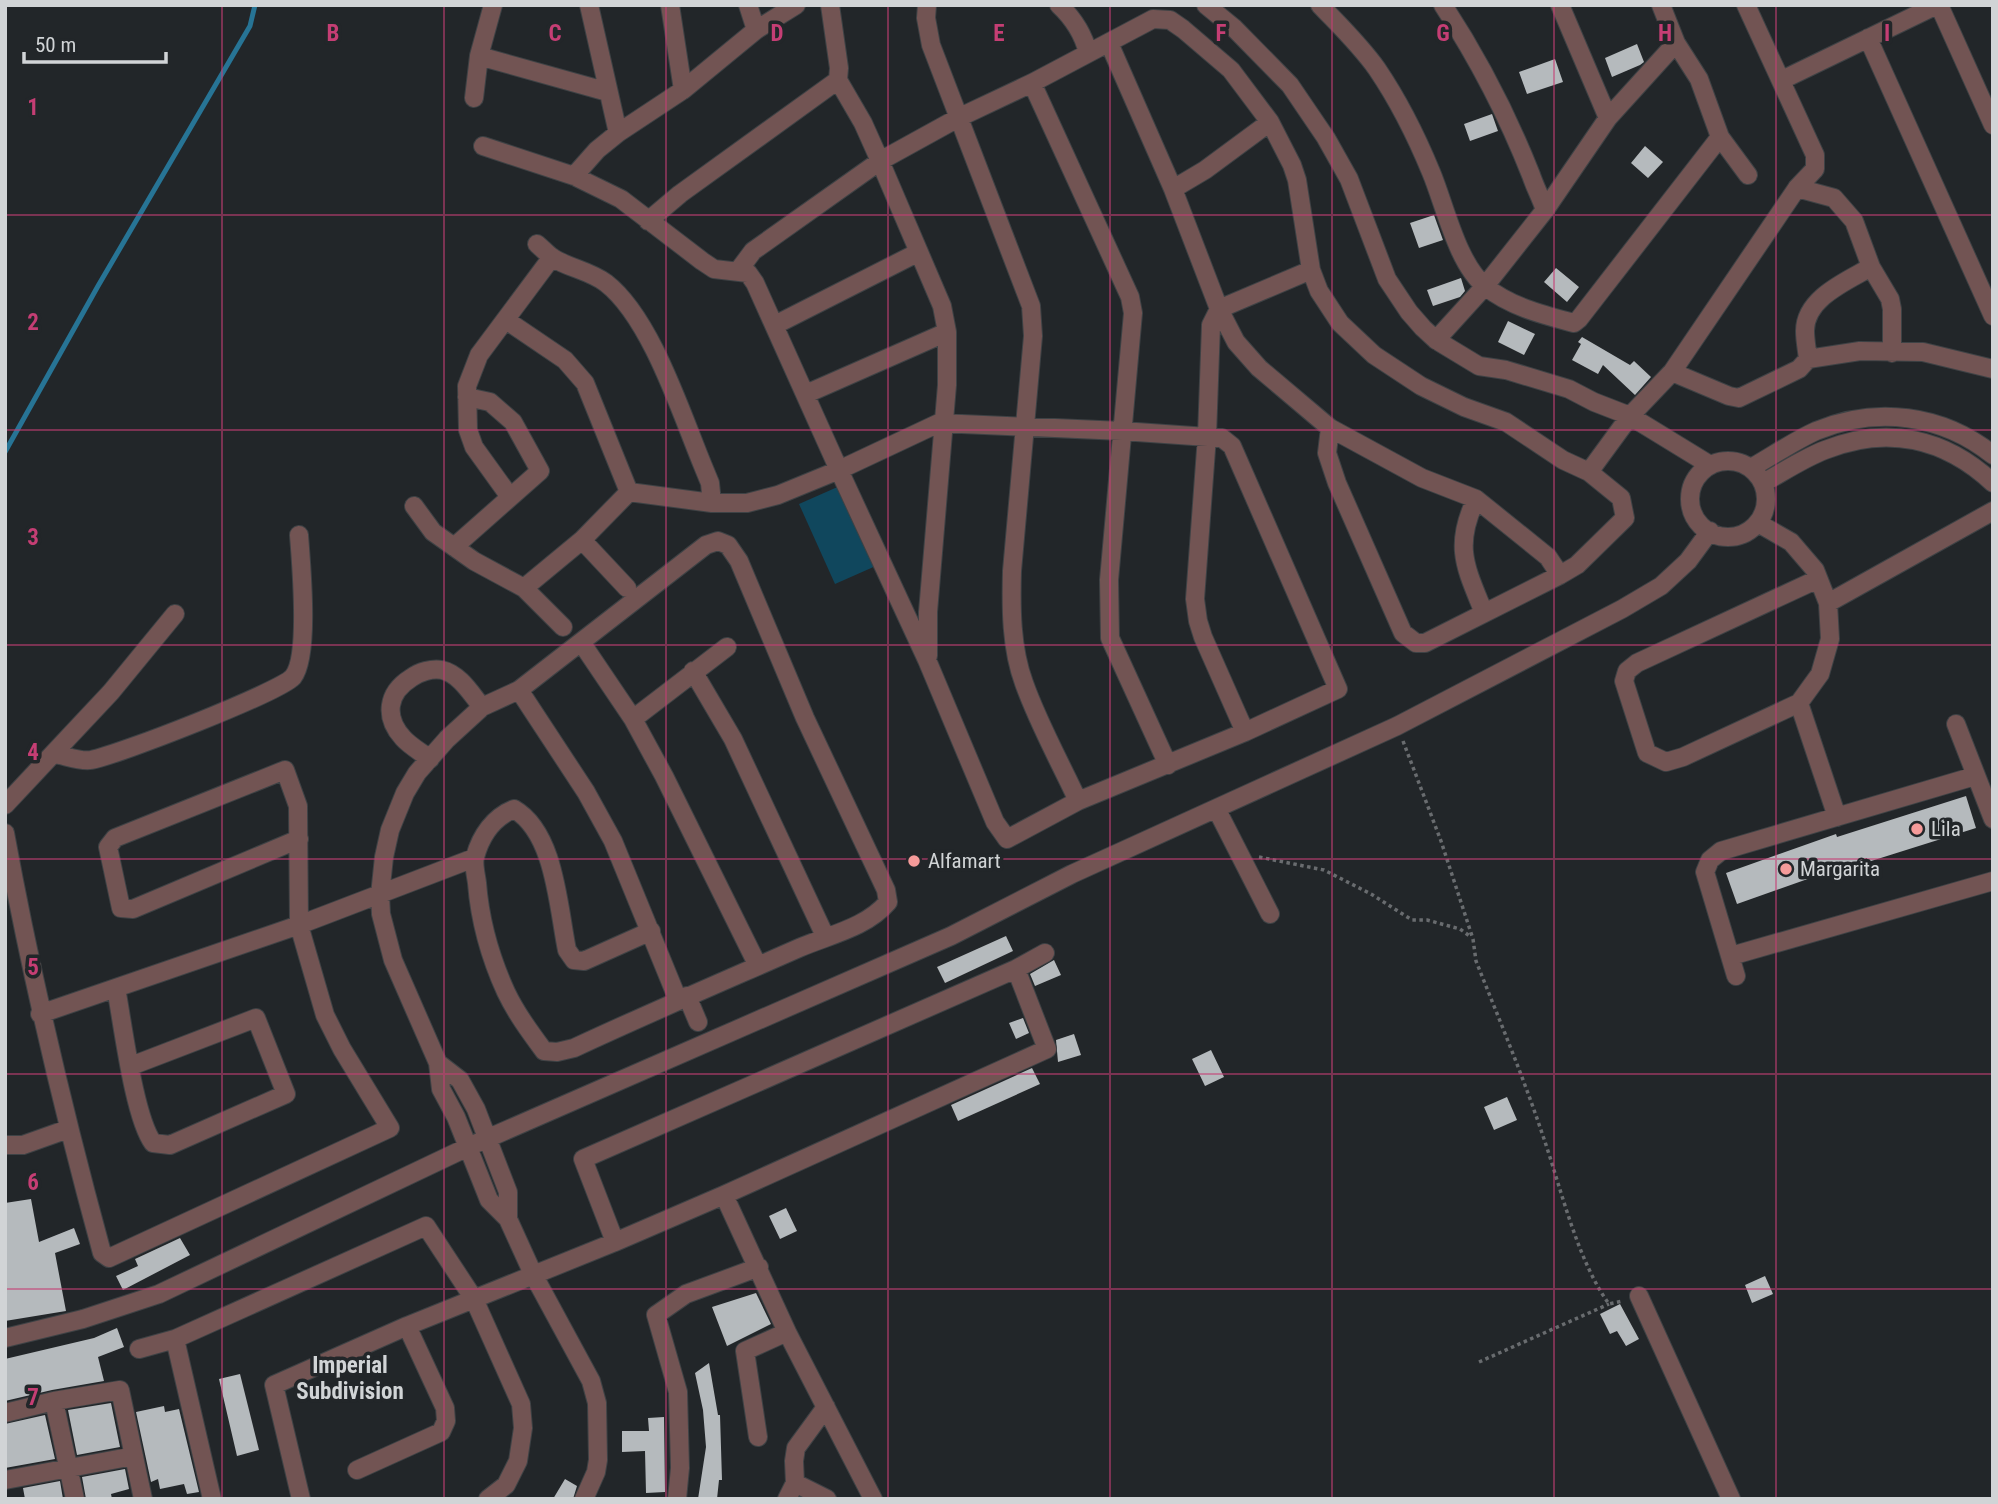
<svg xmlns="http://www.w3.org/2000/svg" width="1998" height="1504" font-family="'Roboto Condensed',sans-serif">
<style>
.green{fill:#10475d}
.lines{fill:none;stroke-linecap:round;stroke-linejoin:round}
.stream{stroke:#277495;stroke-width:5}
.building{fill:#b5babd}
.minor-casing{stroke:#3e4245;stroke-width:20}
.path{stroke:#696c6f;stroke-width:3.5;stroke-dasharray:3.5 3.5;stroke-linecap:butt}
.minor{stroke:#725453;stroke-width:18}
.grid{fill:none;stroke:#c53e74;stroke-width:2;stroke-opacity:0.55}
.poi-dot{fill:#f59b9a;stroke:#222629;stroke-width:2.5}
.labels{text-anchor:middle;stroke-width:7;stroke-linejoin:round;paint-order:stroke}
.poi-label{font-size:21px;fill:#d1d4d6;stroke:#222629;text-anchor:start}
.neighbourhood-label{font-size:23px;font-weight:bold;fill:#d1d4d6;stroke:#222629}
.grid-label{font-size:23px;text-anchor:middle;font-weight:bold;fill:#c53e74;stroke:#222629;stroke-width:7;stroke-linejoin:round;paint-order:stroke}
</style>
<rect width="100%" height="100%" fill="#222629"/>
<path class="green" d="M842 485 878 565 835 584 799 504Z"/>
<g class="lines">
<path class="stream" d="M5 452 98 286 250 26 255 5"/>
</g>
<path class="building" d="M1637 44 1644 62 1640 65 1612 77 1605 58Z
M1555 59 1563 82 1527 94 1519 72Z
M1492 114 1498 131 1470 141 1464 124Z
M1645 146 1663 162 1648 178 1631 163Z
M1434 215 1443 240 1419 248 1410 223Z
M1556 268 1579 287 1567 302 1544 282Z
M1461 278 1465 291 1460 297 1433 306 1427 290Z
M1508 321 1535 334 1524 355 1498 342Z
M1582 337 1630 365 1634 361 1651 377 1635 395 1603 365 1598 374 1572 360 1581 344 1578 342Z
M1966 796 1976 828 1868 862 1867 858 1737 904 1726 873 1836 834 1837 837Z
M1006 936 1013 951 945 983 937 967Z
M1054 960 1061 975 1035 986 1030 974Z
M1023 1018 1029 1033 1016 1039 1009 1023Z
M1074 1034 1081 1055 1058 1062 1056 1040Z
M1211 1050 1224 1077 1205 1086 1192 1059Z
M1032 1068 1040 1084 958 1121 951 1105Z
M1507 1097 1517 1120 1494 1130 1484 1107Z
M31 1199 39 1242 74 1228 80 1244 55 1253 66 1311 5 1321V1203Z
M786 1208 797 1231 780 1239 769 1216Z
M180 1238 190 1255 123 1290 116 1276 138 1266 135 1259Z
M1765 1276 1773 1294 1752 1303 1745 1285Z
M756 1293 771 1324 727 1346 712 1307Z
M1620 1304 1639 1339 1626 1346 1617 1331 1610 1334 1600 1314Z
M117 1328 124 1347 98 1357 104 1381 52 1390 5 1401V1359L94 1338Z
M709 1363 718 1415H720L722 1480H719L717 1499H698L706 1447 703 1410 695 1373Z
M240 1374 259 1450 237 1456 219 1379Z
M111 1403 120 1447 77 1455 68 1410Z
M164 1406 165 1412 179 1409 199 1492 187 1494 184 1484 160 1489 158 1479 151 1482 136 1412Z
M45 1415 55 1459 5 1468V1424Z
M664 1417 665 1492 646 1493 645 1451 622 1452V1431H649L648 1418Z
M125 1469 129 1489 111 1494 112 1499H86L82 1477Z
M565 1479 577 1486 573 1499H553Z
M60 1481 63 1499H25L23 1488Z"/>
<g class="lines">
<g class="minor-casing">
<path id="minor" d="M589 5 618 133
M670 5 683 90
M748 5 756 30
M830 5 839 68 838 80 863 123 880 161 942 306 947 332V385L928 612V656
M927 5 926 18 931 45 1031 306 1033 336 1012 571C1011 608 1011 648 1024 683 1038 723 1060 762 1078 801
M1059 5C1074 19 1083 33 1088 53
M1206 5 1234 28 1290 85 1326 138 1349 179 1387 279 1409 312 1423 328 1436 340 1479 366 1506 370 1569 389 1594 402 1630 416 1710 465
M1320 5C1340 26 1360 45 1377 69 1398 100 1417 138 1431 172 1445 205 1457 264 1486 287 1511 307 1544 315 1574 323L1579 319 1720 137
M1443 5C1479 60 1507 114 1531 175 1535 187 1541 198 1545 210
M1560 5 1608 118
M1661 5 1676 43 1699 79 1720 137 1748 175
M1939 5 1993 125
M1868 38 1993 316
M1109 43 1173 189 1219 309 1236 342 1259 368 1330 428 1422 478 1476 499 1548 557 1560 575
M479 56 608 92
M1782 80 1937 5
M1032 83 1130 297 1133 313 1109 580 1110 638 1168 765
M474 98 479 56 493 5
M483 146 574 176 621 199 702 261 714 269 748 273 755 283 839 470 927 660 995 822 1007 839 1078 801 1245 732 1338 689 1232 446 1222 438 1122 431 939 423 839 470 778 495 747 503H712L629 492
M574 176 597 150 618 133 683 90 756 30 796 5
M1797 188 1834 198 1854 221 1871 267 1890 299 1892 309V353
M1173 189 1205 170 1270 122
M648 221 680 194 838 80
M537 244C542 248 547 254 553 258 569 268 590 271 606 283 651 318 681 413 703 466L710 483 712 503
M738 271 753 251 880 161 958 118 1032 83 1153 19 1170 20 1183 29 1231 70 1270 122 1292 165 1297 180 1311 270 1319 291 1340 323 1374 355 1421 386 1464 407 1506 422 1563 460 1589 472 1621 498 1625 518 1577 565 1560 575 1425 643H1416L1403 633 1337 483 1327 453 1330 428
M506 320 565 360 585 383 629 492
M775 325 919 252
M1436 340 1485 286 1545 210 1608 118 1676 43
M1808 359C1807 350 1805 340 1805 331 1805 298 1847 281 1871 267
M1672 372 1729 396 1739 398 1799 369 1808 359 1860 351 1923 352 1993 369
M806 394 947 332
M1690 499a38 38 0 1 1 76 0a38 38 0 1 1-76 0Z
M1751 468C1772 456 1794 441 1816 431 1876 406 1942 414 1993 455
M1589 472 1630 416 1672 372 1797 188 1815 169V155L1746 5
M1763 483C1783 472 1804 458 1825 450 1887 425 1945 438 1993 483
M510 497 474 447 468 430 467 386 479 355 552 257
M1476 499C1453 547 1466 568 1484 613
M414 506 433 532 474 561 524 588 563 627
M1758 523 1791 542 1815 570 1828 603 1830 639 1820 674 1799 703 1683 757 1666 762 1647 753 1624 681 1627 671 1637 663 1818 579
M582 540 627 588
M454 547 540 471 513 422 490 402 467 397
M524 588 582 540 629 492
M1828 603 1993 511
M581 642 633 719 664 776 758 966
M693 671 733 739 825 936
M519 690 586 792 613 841 678 1000
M1799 703 1837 817
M633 719 727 647
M1956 724 1993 819
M1245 732 1203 637 1198 621 1195 599 1207 436 1211 325 1219 309 1311 270
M55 754C66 756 81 762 91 760 118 755 280 692 293 677 310 656 301 563 299 535
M430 759C421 752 410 746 403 738 384 717 387 693 411 678 419 672 432 668 442 670 460 674 472 695 482 707
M5 805 111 692 175 614
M1217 810 1270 914
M5 833C31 975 64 1114 102 1253L109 1258 390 1128 342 1049 325 1015 299 925 298 806 285 770 115 838 108 847 121 908 133 909 299 839
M1731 956 1993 881
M1736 976 1705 872 1710 860 1721 851 1975 776
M116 988C123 1025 134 1117 153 1143L170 1145 286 1094 256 1018 131 1066
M687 996 698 1022
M40 1014 299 925 474 858
M438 1063 460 1080 476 1109 508 1192V1219
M5 1145H23L68 1129
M724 1195 787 1332 873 1499
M615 1242 583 1159 1016 969 1045 953
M1639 1296 1731 1499
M5 1338 83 1319 159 1294 468 1147 951 936 1072 874 1397 726 1622 609 1661 586 1688 561 1710 531
M175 1339 212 1499
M139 1349 175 1339 426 1226 474 1299 521 1404 523 1428 518 1461 506 1485 488 1499
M54 1401 75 1499
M5 1413 54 1401 120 1390 143 1499
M758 1437 745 1351 787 1332
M357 1470 441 1432 446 1421 445 1408 407 1326
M5 1480 134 1456
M795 1483 827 1499
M301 1499 274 1385 407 1326 615 1242 724 1195 1047 1049 1016 969
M584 1499 596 1472 598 1460 597 1403 591 1381 533 1274 508 1219 489 1200 456 1117 441 1089 438 1063 393 960 381 914 380 895 384 857 390 830 405 793 417 773 447 739 482 707 519 690 706 545 718 541 728 545 739 561 805 718 886 890 888 902C866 928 829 935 799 948 724 981 649 1013 574 1048L557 1052 544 1051C530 1032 516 1013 506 992 490 957 480 922 477 883 476 875 473 864 475 857 481 835 494 817 514 809 555 833 558 906 567 950L574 960 584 961 651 931
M677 1499 680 1468 678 1392 656 1315 686 1294 759 1267
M787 1499 795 1483 794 1461 796 1448 826 1407"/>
</g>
<path class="path" d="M1403 741 1441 841 1473 939 1476 961C1499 1019 1523 1076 1543 1136 1561 1188 1577 1260 1609 1304L1623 1301
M1259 857 1324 870 1371 894 1412 920H1427L1460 929 1471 937
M1479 1362 1609 1304"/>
<use href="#minor" class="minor"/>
</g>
<path class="grid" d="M222 5V1499M444 5V1499M666 5V1499M888 5V1499M1110 5V1499M1332 5V1499M1554 5V1499M1776 5V1499M5 215H1993M5 430H1993M5 645H1993M5 859H1993M5 1074H1993M5 1289H1993"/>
<g class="poi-dot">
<circle cx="1917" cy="829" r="7"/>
<circle cx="914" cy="861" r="7"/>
<circle cx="1786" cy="869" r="7"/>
</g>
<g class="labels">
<g class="poi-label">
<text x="1931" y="836">Lila</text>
<text x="928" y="868">Alfamart</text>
<text x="1800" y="876">Margarita</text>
</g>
<g class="neighbourhood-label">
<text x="350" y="1373">Imperial<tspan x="350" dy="26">Subdivision</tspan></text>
</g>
</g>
<g class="grid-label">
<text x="333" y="41">B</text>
<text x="555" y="41">C</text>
<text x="777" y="41">D</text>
<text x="999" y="41">E</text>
<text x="1221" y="41">F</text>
<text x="1443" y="41">G</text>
<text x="1665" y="41">H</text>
<text x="1887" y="41">I</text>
<text x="33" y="115">1</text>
<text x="33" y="330">2</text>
<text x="33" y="545">3</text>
<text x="33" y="760">4</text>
<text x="33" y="975">5</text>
<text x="33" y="1190">6</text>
<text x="33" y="1405">7</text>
</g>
<rect width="1998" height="1504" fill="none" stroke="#d1d4d6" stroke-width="14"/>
<path d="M24 52v10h142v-10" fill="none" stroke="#d1d4d6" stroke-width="3.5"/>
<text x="35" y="52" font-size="21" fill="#d1d4d6" stroke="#222629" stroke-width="5" paint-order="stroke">50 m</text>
</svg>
